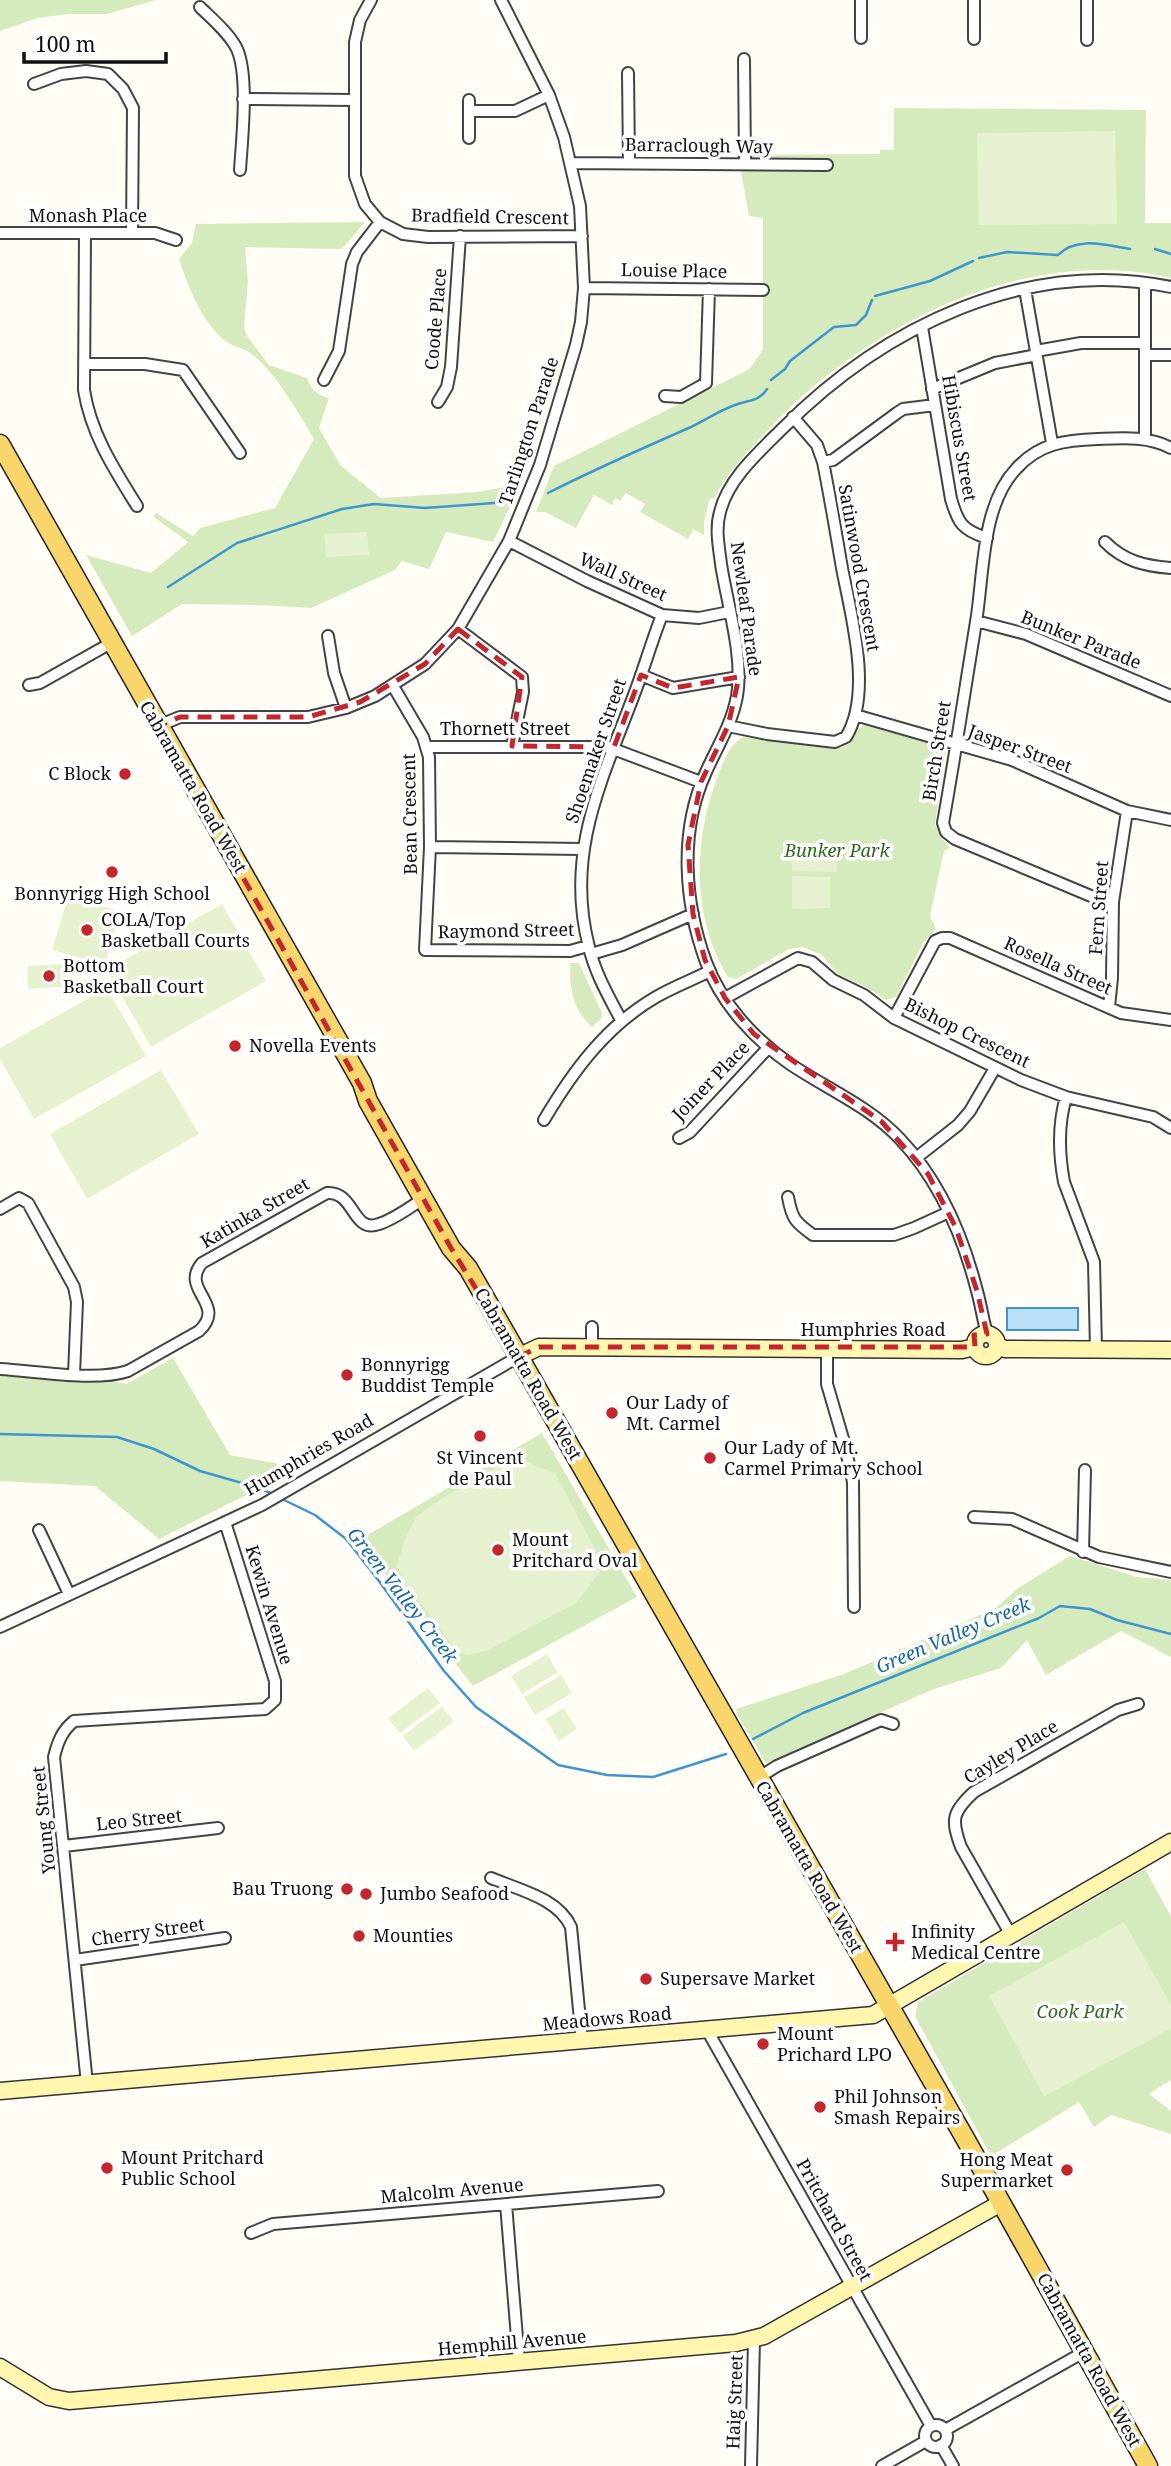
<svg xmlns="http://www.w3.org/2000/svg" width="1171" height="2466" font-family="'Noto Serif',serif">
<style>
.green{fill:#d5ebbd}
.pitch{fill:#e6f2cf}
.water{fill:#b9e0f7;stroke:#3f96cf;stroke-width:2}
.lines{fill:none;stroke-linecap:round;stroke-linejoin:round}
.stream{stroke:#3f96cf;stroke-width:2.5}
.street-casing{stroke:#444;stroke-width:14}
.secondary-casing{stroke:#333;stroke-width:19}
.primary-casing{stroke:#222;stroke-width:21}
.street{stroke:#fff;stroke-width:10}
.secondary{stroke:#fff6b0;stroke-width:16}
.primary{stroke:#f9d66b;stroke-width:18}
.marked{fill:none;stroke:#c4262e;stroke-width:5;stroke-dasharray:14 9;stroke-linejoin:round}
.poi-dot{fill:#c4262e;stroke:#fff;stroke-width:2.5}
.labels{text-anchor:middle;stroke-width:7;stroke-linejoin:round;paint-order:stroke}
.street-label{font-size:18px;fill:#111;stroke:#fff}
.poi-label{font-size:18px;fill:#111;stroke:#fff;text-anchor:start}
.park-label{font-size:18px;font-style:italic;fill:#2f6b1f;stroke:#fff}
.water-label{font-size:19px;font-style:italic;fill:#1768a6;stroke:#fff}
</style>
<rect width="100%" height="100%" fill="#fffdf5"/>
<path class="green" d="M0 0H156L107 14H68L38 18 0 31Z
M894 108 1146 110 1145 223H1171V278C1025 243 863 327 766 432 747 453 726 473 714 499L710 498 704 522V535L693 529 688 539 640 512 645 504 626 493 620 501 615 498 612 505 594 495 576 528 545 512H536L554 466 750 369 763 349V218L749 216 738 155 880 154V150H894Z
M365 222 342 249 245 247 248 282 244 327 247 336 269 365 307 378C312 390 316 395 329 398L319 428 341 466 381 498 478 492 521 484 493 542 446 532 429 569 402 561 395 570 311 608 261 605 182 604 132 636 86 555 151 573 188 542 154 517 156 513 193 536 200 528 275 508 314 439C297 411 279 377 253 355 245 348 232 347 224 340 200 319 189 288 179 259L192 243 196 224Z
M864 725 940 746 946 753 935 824 940 836 950 848 944 851 930 916 936 929 923 943 896 997 886 1000 868 988 838 974 822 955 803 947 789 949 736 979 728 977C691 917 693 837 719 773 724 760 731 743 743 737L840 748C854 744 853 731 864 725Z
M570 963H579L602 1013 601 1019 592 1027C572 1008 570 990 570 963Z
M173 1358 230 1455 276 1463 286 1475 159 1539 95 1486 0 1481V1375L112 1381 126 1384Z
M542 1433 637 1597 473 1686 359 1540Z
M1070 1556 1137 1577 1171 1580V1657L1121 1631 1046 1675 1027 1640 1001 1668 934 1689 766 1763 738 1716 736 1709 844 1674 996 1608 1018 1588Z
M1145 1869 1171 1916V2080L1149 2094 1171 2111V2134L1111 2115 1094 2127 1079 2102 991 2156 915 2016 918 2002Z"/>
<path class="pitch" d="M1115 131 1117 224 979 225 977 133Z
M367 532 369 555 326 557 324 534Z
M791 843H837V872L792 871Z
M792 876 830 877V908L792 909Z
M68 897 120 911 105 965 52 950Z
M222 904 266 981 151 1047 107 970Z
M69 964 71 986 28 989V966Z
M107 988 146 1056 34 1119 0 1059V1048Z
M161 1070 199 1134 87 1199 50 1134Z
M526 1462 555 1473 600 1559 601 1570 576 1603 486 1651 467 1655 458 1652 405 1582 397 1566 404 1541 416 1517 438 1501 497 1467Z
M547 1654 558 1672 522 1694 511 1676Z
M561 1675 572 1693 535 1715 524 1697Z
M428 1688 440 1703 400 1733 388 1718Z
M442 1706 454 1722 414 1751 403 1736Z
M564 1708 577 1729 559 1741 545 1719Z
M1124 1922 1171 2005V2029L1044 2096 989 1996Z"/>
<path class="water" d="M1007 1308H1078V1330H1007Z"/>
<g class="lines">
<path class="stream" d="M1155 249 1171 254
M979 258 1007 252 1058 255C1076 236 1106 245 1130 249
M875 296 930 281 973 261
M771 380 785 369 790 361 834 327 856 325 866 315 872 300
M548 493C595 469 643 448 691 427 706 420 720 410 735 405 747 400 759 402 767 389
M168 587 237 543 342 509 374 504 425 508 508 502
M0 1434 117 1437 154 1449 200 1471 256 1487 273 1494
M282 1499 315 1515 346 1539 379 1581 444 1671 476 1707 558 1765 607 1775 653 1777 726 1754
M753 1739 803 1713 1039 1618 1060 1606 1090 1609 1117 1620 1171 1634"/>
<g class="street-casing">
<path id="street" d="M371 0 360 20 355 42V176L365 204 380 222 403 234 428 237 582 236
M861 0V38
M1087 0V40
M200 7C212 19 229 33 237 49 249 76 242 139 240 170
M974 39V0
M744 59 745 163
M628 73 629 162
M34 84 61 74 86 71 108 74 123 89 133 108 132 233
M243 99 354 100
M470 111H515L549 95
M469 138V100
M571 163 827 165
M0 233H155L176 240
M85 234 84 390C91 434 114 469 137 506
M584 288 763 290
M1025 289 1052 443
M922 327 951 499C958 523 962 530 987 538
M1036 351 1081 343H1145
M1145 355H1171
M84 364H145L183 370 240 453
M324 380 339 351 352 264 357 252 380 222
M932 389 995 363 1037 355
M665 396 681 397 706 383 709 289
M438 402 447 387 451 367 460 236
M1145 439V283
M823 462 833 460 897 413 903 409 935 405
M509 541 587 581 662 615 699 618 729 612
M1105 542C1124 561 1144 566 1171 568
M976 621 1026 634 1171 696
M458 629 522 677 523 692 512 746
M328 636 334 673 346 708
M641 675 673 688 739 677
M29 685 40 683 111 643
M393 686 423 737 429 757 430 847 425 950 570 951 588 946
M855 715 1012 760 1127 811 1171 820
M158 726 180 717H308L346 708 375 696 425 664 458 629 509 541 540 465 576 345 581 322 584 288 580 206 564 137 549 95 501 0
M728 726 767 734 835 742 846 737C873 693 851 615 842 568 836 533 830 497 823 462L817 445 793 417
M428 747H608L701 782
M430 847 582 849
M1113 902 1098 899 955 839 946 832 943 823C955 756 965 689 976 622 984 574 981 506 1016 469 1039 443 1066 440 1098 439 1123 438 1148 436 1171 448
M591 954 622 945 693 914
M725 998 798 958 812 962 833 980 864 995 894 1018 1021 1080 1066 1097 1153 1117 1171 1128
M1109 1007 1112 978 1113 902 1127 811
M894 1018 935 941 942 938H950L1121 1013 1171 1020
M621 1020C609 997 595 973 589 947 565 856 600 784 632 700 643 672 651 643 662 615
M1066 1097C1058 1124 1059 1155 1064 1182L1094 1262 1096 1349
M544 1120C573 1071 606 1026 656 997 673 987 692 980 710 971
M679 1138 690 1132 768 1048
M916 1158 958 1125 970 1111 995 1068
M788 1197C792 1219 795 1222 813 1235H894L914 1228 949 1212
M0 1209 19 1198 28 1203 74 1287 77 1302 74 1374
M592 1327V1348
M987 1334C983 1320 981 1305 977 1291 963 1236 940 1181 900 1139 869 1106 827 1089 790 1064 754 1039 721 1003 706 962 684 902 679 831 706 772 717 747 732 724 737 696 744 656 727 604 721 564 719 547 715 529 720 512 728 479 759 452 782 429 883 327 1026 257 1171 287
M827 1349V1384L844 1442 853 1482 854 1607
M0 1369C36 1371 95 1382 128 1371L199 1331C228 1304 179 1290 202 1263L327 1193C355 1191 352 1234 379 1224 395 1219 410 1207 423 1199
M974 1517 1012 1519 1099 1557 1171 1572
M39 1530 69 1594
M1083 1552 1085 1470
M0 1627 262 1505 518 1357
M758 1778 777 1766 881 1720 893 1724
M64 1846 218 1828
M491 1878C519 1890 558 1898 571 1927L582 2041
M1011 1935 961 1847C951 1820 952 1812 974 1792L1118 1710 1138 1704
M75 1960 225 1938
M707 2030 931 2426
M87 2084 54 1757C58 1741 62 1731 74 1721L265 1709 275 1700V1681L225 1522
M506 2204 519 2362
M251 2233 273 2224 658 2191
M925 2436a11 11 0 1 1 22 0a11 11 0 1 1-22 0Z
M945 2430 1084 2352
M941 2445 953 2466
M751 2466 754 2340
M882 2466 926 2441"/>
</g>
<g class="secondary-casing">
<path id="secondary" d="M975 1345a11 11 0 1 1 22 0a11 11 0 1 1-22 0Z
M997 1346 1005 1349 1171 1350
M518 1357 539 1347 962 1350 975 1347
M0 2091 873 2015 1171 1842
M0 2367 49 2397 69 2401 736 2343 764 2336 1001 2203"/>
</g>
<g class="primary-casing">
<path id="primary" d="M0 444 362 1083 368 1101 451 1248 468 1268 506 1334 966 2140 1148 2466"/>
</g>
<use href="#street" class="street"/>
<use href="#secondary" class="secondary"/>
<use href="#primary" class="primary"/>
</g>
<path class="marked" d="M458 629 522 677 512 746 614 747 641 675 673 688 739 677 728 726 701 782 688 845 693 914 705 960 725 998 754 1034 881 1121 928 1174 956 1228 977 1291 987 1334 974 1335 975 1347H539L518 1357 451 1248 158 726 180 717H308L360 702 425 664Z"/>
<g class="poi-dot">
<circle cx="125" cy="774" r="7"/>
<circle cx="112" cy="872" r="7"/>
<circle cx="87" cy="930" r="7"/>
<circle cx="49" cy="976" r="7"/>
<circle cx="235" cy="1046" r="7"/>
<circle cx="347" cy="1375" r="7"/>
<circle cx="612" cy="1413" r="7"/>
<circle cx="480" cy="1436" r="7"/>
<circle cx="710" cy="1458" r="7"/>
<circle cx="498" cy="1550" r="7"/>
<circle cx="347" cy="1889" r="7"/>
<circle cx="366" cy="1894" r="7"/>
<circle cx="359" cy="1936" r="7"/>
<path d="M891.5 1931.5h7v7h7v7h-7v7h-7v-7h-7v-7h7z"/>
<circle cx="646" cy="1979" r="7"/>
<circle cx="763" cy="2044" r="7"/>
<circle cx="820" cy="2107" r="7"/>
<circle cx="107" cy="2168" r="7"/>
<circle cx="1067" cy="2170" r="7"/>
</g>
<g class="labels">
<g class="street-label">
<text transform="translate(699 146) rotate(1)" y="6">Barraclough Way</text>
<text x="88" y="222">Monash Place</text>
<text transform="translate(490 217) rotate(1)" y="6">Bradfield Crescent</text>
<text transform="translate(674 271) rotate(1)" y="6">Louise Place</text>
<text transform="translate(436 319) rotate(-85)" y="6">Coode Place</text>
<text transform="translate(529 431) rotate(-72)" y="6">Tarlington Parade</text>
<text transform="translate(959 438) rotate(80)" y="6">Hibiscus Street</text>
<text transform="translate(859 568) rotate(80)" y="6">Satinwood Crescent</text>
<text transform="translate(623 577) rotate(24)" y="6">Wall Street</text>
<text transform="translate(746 609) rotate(82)" y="6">Newleaf Parade</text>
<text transform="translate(1081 640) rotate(22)" y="6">Bunker Parade</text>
<text x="505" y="735">Thornett Street</text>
<text transform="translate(1020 749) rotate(20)" y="6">Jasper Street</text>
<text transform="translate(596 751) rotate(-71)" y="6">Shoemaker Street</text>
<text transform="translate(937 751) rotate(-81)" y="6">Birch Street</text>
<text transform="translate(193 787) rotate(60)" y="6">Cabramatta Road West</text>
<text transform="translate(410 814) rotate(-91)" y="6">Bean Crescent</text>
<text transform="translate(1099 908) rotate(-86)" y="6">Fern Street</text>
<text transform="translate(506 931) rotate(-1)" y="6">Raymond Street</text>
<text transform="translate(1058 966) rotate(24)" y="6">Rosella Street</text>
<text transform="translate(967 1033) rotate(26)" y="6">Bishop Crescent</text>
<text transform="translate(711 1081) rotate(-46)" y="6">Joiner Place</text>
<text transform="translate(255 1213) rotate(-30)" y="6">Katinka Street</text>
<text x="873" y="1336">Humphries Road</text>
<text transform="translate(528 1374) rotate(60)" y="6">Cabramatta Road West</text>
<text transform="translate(309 1455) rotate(-30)" y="6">Humphries Road</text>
<text transform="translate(269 1605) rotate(73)" y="6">Kewin Avenue</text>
<text transform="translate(1011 1752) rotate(-31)" y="6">Cayley Place</text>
<text transform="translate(44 1820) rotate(-96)" y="6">Young Street</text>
<text transform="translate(139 1820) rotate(-6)" y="6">Leo Street</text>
<text transform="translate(809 1867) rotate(60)" y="6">Cabramatta Road West</text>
<text transform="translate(148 1932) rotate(-8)" y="6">Cherry Street</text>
<text transform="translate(607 2019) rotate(-5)" y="6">Meadows Road</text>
<text transform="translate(452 2191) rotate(-5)" y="6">Malcolm Avenue</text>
<text transform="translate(834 2220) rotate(61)" y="6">Pritchard Street</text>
<text transform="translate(512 2343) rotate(-5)" y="6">Hemphill Avenue</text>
<text transform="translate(1089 2360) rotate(61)" y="6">Cabramatta Road West</text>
<text transform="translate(735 2402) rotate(-88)" y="6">Haig Street</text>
</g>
<g class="poi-label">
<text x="111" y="780" text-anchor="end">C Block</text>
<text x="112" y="900" text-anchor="middle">Bonnyrigg High School</text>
<text x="101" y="926">COLA/Top<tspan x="101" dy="21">Basketball Courts</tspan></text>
<text x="63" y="972">Bottom<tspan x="63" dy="21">Basketball Court</tspan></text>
<text x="249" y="1052">Novella Events</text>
<text x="361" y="1371">Bonnyrigg<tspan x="361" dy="21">Buddist Temple</tspan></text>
<text x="626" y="1409">Our Lady of<tspan x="626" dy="21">Mt. Carmel</tspan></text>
<text x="724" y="1454">Our Lady of Mt.<tspan x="724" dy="21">Carmel Primary School</tspan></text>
<text x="480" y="1464" text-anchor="middle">St Vincent<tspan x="480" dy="21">de Paul</tspan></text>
<text x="512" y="1546">Mount<tspan x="512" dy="21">Pritchard Oval</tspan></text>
<text x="333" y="1895" text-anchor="end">Bau Truong</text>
<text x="380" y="1900">Jumbo Seafood</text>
<text x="911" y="1938">Infinity<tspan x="911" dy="21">Medical Centre</tspan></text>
<text x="373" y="1942">Mounties</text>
<text x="660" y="1985">Supersave Market</text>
<text x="777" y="2040">Mount<tspan x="777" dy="21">Prichard LPO</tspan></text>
<text x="834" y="2103">Phil Johnson<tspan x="834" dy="21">Smash Repairs</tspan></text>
<text x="121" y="2164">Mount Pritchard<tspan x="121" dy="21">Public School</tspan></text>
<text x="1053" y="2166" text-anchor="end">Hong Meat<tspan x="1053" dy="21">Supermarket</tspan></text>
</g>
<g class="park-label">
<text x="837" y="857">Bunker Park</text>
<text x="1080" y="2018">Cook Park</text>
</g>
<g class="water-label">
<text transform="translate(403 1595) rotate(52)" y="7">Green Valley Creek</text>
<text transform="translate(953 1635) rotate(-23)" y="7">Green Valley Creek</text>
</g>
</g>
<path d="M24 52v10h142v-10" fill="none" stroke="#111111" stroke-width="3.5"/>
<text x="35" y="52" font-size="21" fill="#111111" stroke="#ffffff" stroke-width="5" paint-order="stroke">100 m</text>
</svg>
